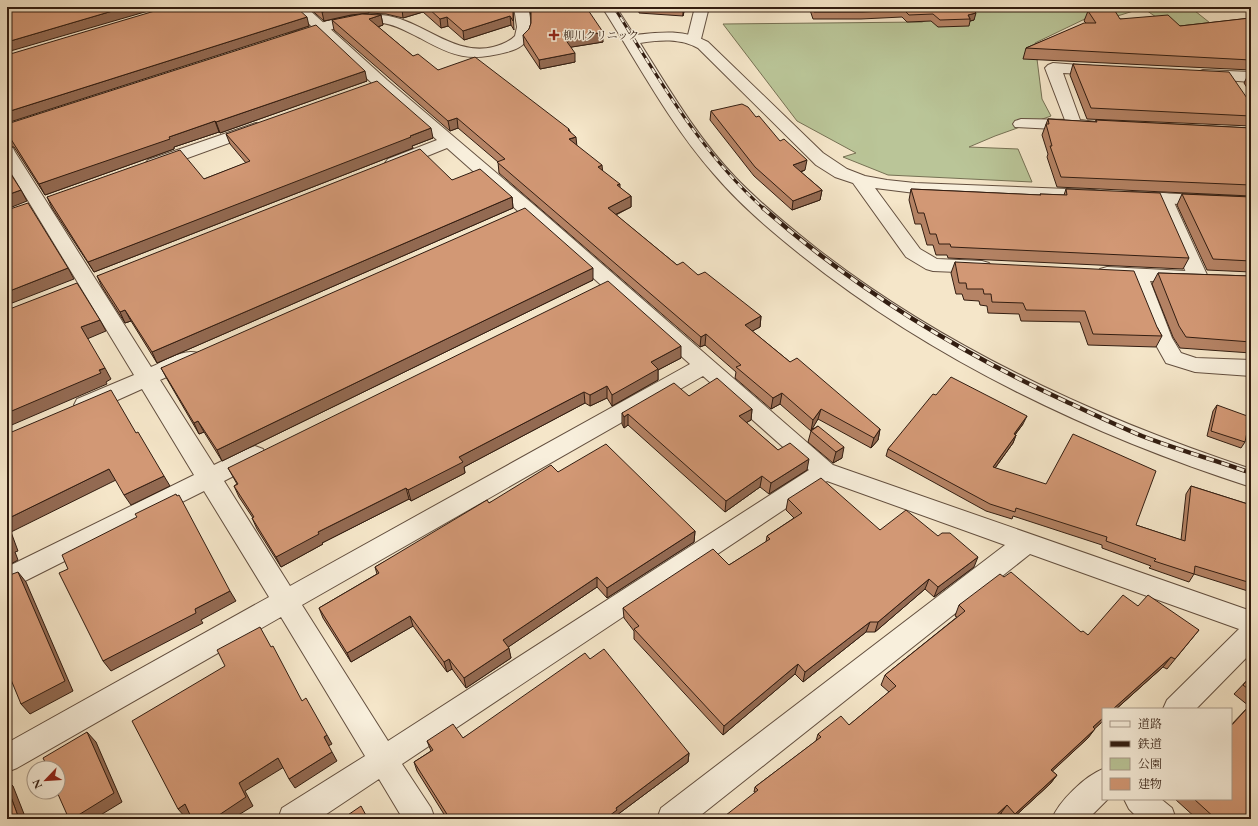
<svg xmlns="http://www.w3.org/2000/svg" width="1258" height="826" font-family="'EB Garamond','Noto Serif JP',serif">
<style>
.green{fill:#bac598;stroke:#767154}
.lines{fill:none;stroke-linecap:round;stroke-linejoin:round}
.minor-casing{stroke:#634f3f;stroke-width:2}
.tertiary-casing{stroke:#634f3f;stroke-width:2}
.minor{fill:#f8efdc;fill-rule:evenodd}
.tertiary{fill:#f8efdc;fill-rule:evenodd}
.rail-far1-casing{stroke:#321d11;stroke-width:3}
.rail-casing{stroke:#321d11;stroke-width:4.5}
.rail-far1{stroke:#f8efdc;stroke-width:2;stroke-dasharray:6;stroke-linecap:butt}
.rail{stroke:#f8efdc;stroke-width:3;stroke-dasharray:8;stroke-linecap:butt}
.wall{fill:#b58365;stroke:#321d11}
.shaded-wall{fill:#936a52;stroke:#321d11}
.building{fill:#d29875;stroke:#321d11}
.poi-dot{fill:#8f2418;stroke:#f8efdc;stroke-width:1.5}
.labels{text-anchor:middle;stroke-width:3;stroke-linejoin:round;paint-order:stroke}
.far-poi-label{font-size:11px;fill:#321d11;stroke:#f8efdc;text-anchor:start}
</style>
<rect width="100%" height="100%" fill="#f5e6c9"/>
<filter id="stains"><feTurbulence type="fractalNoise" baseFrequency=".005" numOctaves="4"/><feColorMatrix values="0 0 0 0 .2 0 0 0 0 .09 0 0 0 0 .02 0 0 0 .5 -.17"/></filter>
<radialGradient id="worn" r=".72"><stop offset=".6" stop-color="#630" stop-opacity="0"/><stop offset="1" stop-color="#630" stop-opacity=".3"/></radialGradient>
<path class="green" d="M962 7H1190L1244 50 1218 60 1143 8 1111 18 1089 17 1035 43 1042 99 1051 116 995 136 969 147 1018 149 1032 182 888 175 843 157 856 153 797 121 723 24 922 22Z"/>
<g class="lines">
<g class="minor-casing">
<path id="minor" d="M291 7H306L387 80 534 205 833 465 1251 611V653L1196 709H1163L1167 700 1239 629 1030 554 696 819H657L661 808 1005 545 827 481 402 764 431 808 435 819H403L379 779 319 819H278L282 808 365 756 281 617 17 768 7 772V743L269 597 204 491 7 590V567L194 475 142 389 93 411 85 413 77 411 74 405 77 399 134 375 7 166V147L13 148 15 152 151 367C165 361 183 348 198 353L201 358 198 363 160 380 214 465 247 449 255 446 263 449 266 455 263 461 224 481 290 586 690 364 447 148 400 167 394 168 388 167 385 163 388 159 437 140 375 86ZM703 376 809 470 388 741 302 605Z
M695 7H709L701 39 699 42 694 43 689 42 687 39Z
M1021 119 1074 120 1080 122 1082 125 1080 128 1074 130 1015 127 1013 124 1015 121Z
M256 123 262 125 264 128 262 131 160 168 154 169 148 168 145 164 148 160Z
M1163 193 1169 194 1172 198 1208 277 1205 281 1198 283 1191 281 1188 277 1154 198 1157 194Z
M1103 769V799H1108L1088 819H1052C1059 801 1085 776 1103 769Z
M1124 799H1161L1172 808 1176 819H1139L1129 809Z"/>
</g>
<g class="tertiary-casing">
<path id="tertiary" d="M514 7H528C533 29 533 46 507 52 469 62 454 57 420 38 408 32 396 25 383 23 350 18 322 35 291 42L286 41 284 38 286 35C316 24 348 12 381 15 421 18 452 57 493 47 501 45 509 42 515 36L517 27Z
M602 7H616L634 35C661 32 684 29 708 42L823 153 847 169 865 176 887 180 915 183 1094 190 1100 191 1103 195 1100 199 1094 200 915 193 875 188 920 249 937 259 982 261 989 263 992 267 989 271 982 273 933 271 926 269 906 257 853 183 835 177 816 165 698 48C679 38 660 40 640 43 669 89 697 137 735 177 760 203 788 226 816 248 944 348 1097 418 1251 469V487C1093 436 932 360 801 255 770 230 739 204 713 173 669 123 638 63 602 7Z
M1053 63 1106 67 1109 70 1106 73 1101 75 1063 73 1080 120 1104 123 1106 126 1104 129 1098 131 1068 128 1045 68 1048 65Z
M1203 70 1251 72V82L1198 78 1195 75 1198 72Z
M1132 192 1251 197V207L1132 202 1126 201 1123 197 1126 193Z
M1107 267 1186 271 1193 273 1196 277 1193 281 1186 283 1150 281 1172 338 1181 353 1196 358 1251 360V376L1195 372 1166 363 1152 338 1130 280 1100 277 1097 273 1100 269Z"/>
</g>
<use href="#minor" class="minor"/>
<use href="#tertiary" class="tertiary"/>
<g class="rail-far1-casing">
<path id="rail-far1" d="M614 7C659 79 700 152 764 209"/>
</g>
<g class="rail-casing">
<path id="rail" d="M763 208C854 288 955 350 1065 401 1091 413 1116 425 1142 436 1178 450 1215 460 1251 473"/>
</g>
<use href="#rail-far1" class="rail-far1"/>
<use href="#rail" class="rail"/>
</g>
<path class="wall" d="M308 7H513L514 30 511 25 464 40 448 26 441 28 423 12 403 18 386 14 369 13 351 15 324 21Z
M529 7H586L603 42 571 47 575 62 540 69 524 45 523 35 529 29 531 23V16Z
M639 7H685L683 16 639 13Z
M809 7H971L974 20 970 21 969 26 938 27 931 21 907 22 902 17 861 19H813Z
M1088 11 1120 19 1180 26 1251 18V70L1023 59 1026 48 1086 23 1084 21Z
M381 15 383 25 378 27 413 56 438 70 570 131 576 145 620 188 631 196V207L616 215 677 265 698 275 761 316 760 327 752 331 790 362 880 429 878 440 871 448 818 419 811 430 818 426 842 458 833 463 808 442 811 431 780 404 771 409 735 378 736 372 705 345 700 347 499 173 498 162 458 128 450 131 334 30 332 20Z
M1073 64 1249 101 1251 102V126L1087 119 1070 75Z
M1249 73H1251V94L1244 83Z
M367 81 220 133 219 132 174 147V149L45 195 14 147 7 146V124Z
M711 111 756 117 805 170 801 172 822 190 820 200 792 210 754 176 710 120Z
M1048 119 1095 122 1096 120 1251 128V196L1057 187 1047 157 1048 154 1042 135Z
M226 134 433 138 412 146 413 148 94 272 52 208 47 197 204 179 246 163 230 144Z
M452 180 512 197 513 208 157 363 131 321 125 323 102 287 97 276Z
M911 189 1040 195V194L1064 195 1066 189 1189 258 1183 269 948 258 947 255H936L933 245H927L921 224H915L909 200Z
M1182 194 1251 197V272L1207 270 1177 205Z
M955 262 1157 327 1162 336 1156 347 1088 345 1080 322 1021 321 1019 314 988 313 987 306 980 305 979 301 964 300 962 294H956L951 273Z
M1158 273 1251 276V353L1180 348 1173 337 1152 284Z
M593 280 222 461 204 432 199 434 167 379 161 368Z
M681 358 658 370V380L612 406 607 398 590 406 585 403 464 467 465 473 411 501 409 499 322 543 323 544 281 567 257 529 252 518H253L239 497 234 486 237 484 228 468Z
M936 395 1023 424 1015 435H1016L1013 443 995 468 1136 525 1181 540 1186 494 1191 486 1251 505V592L1194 574 1189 582 1149 568 1151 566 1102 548V545L1013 516 1012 519 986 511 886 456 888 449Z
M689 396 752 409 751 420 746 423 778 450 807 470 769 494 760 487 725 512 628 425 624 428 622 424V413Z
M1217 405 1245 442 1241 448 1207 436 1213 411Z
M558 472 695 531 694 542 607 598 597 587 508 647 511 658 466 688 452 669 447 672 413 626 351 662 323 618 319 608 377 574 375 567 489 503Z
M788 499 880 530 974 567 934 597 925 589 875 632H866L803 682 795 674 723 735 634 639V631L624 618 623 608 729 565 766 542 767 536 794 518 786 510Z
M1004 577 1081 632 1088 635 1138 606 1199 630 1167 669 1163 667 1094 729 1088 738 1052 771 1057 775 1050 784 1012 819H1006L1001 813 754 792 755 787 816 741 818 734 849 725 889 692 881 685 885 675 957 617 955 616 959 605Z
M590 659 689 753 688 762 617 815 618 818 617 819H447L417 771 414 762 431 751 427 741 463 738Z
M1251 676V819H1197L1175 799H1231V725L1249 706 1234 694Z"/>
<path class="shaded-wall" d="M126 7H162L7 52V42Z
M342 7H367L369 13 351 15 324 21 322 12Z
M407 7H423V12L403 18 402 9Z
M683 7H685L683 16Z
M976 13 974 20 970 21V19L968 15Z
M381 15 383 25 371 29 369 19Z
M510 16 511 25 464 40 463 31Z
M307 17 309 26 7 123V112Z
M447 17 448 26 441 28 440 19Z
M603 32V42L566 48 565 39Z
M575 53V62L540 69 539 60Z
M365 71 367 81 220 133 216 122Z
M457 118 458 128 450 131 448 121Z
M215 121 219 132 174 147V149L45 195 39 184 169 137Z
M431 128 433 138 412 146 413 148 94 272 88 262Z
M569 129 570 139 576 137 577 147 570 150 568 130Z
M807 160 805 170 791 175 793 165Z
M602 165 603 175 598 167Z
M620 184V194L617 185Z
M21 190 27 201 7 209V195Z
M822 190 820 200 792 210 793 201Z
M631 196V207L608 218V208Z
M512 197 513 208 157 363 152 352Z
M68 268 74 279 7 305V292Z
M593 268V280L222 461 217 450Z
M125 310 131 321 125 323 120 312Z
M761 316 760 327 743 336 745 325Z
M100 320 106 331 87 339 81 327Z
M706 334 705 345 700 347 701 337Z
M681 346V358L658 370V380L612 406V395L651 362Z
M105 368 111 379 106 382 107 384 7 427V413Z
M607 386V398L590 406V395Z
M584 392 585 403 464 467 465 473 411 501 408 490 459 457Z
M782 393 780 404 771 409 773 398Z
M752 409 751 420 738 427 739 416Z
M821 409 818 419 811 431 813 420Z
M628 414V425L624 428V417Z
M1027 416 1023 424 1010 441 1014 434Z
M198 421 204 432 199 434 194 423Z
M880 429 878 440 871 448 874 438Z
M1016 435 1013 443 990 475 993 467Z
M844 447 842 458 833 463 836 452Z
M809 459 807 470 769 494 771 483Z
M109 469 116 480 11 532 18 551 15 552 18 560 7 566V519Z
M164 476 170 486 131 505 124 495Z
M762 476 760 487 725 512 726 501Z
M406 488 409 499 322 543 323 544 281 567 276 557 318 532Z
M695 531 694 542 607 598V588Z
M978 557 974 567 934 597 938 587Z
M18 572 26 582 73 691 30 714 21 704Z
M597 577V587L504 650 503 640Z
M929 579 925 589 875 632 878 622Z
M230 591 236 601 201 620 203 623 111 671 103 661 195 609Z
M410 616 413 626 351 662 347 653Z
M870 622 866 632 803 682 805 672Z
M509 648 511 658 466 688 464 678Z
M1171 657 1163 667 1116 709H1113Z
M449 659 452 669 447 672 444 662Z
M798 664 795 674 723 735 724 726Z
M1103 718V721L1086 737 1093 727Z
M1095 729 1088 738 1044 779 1051 770Z
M87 732 96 742 122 802 94 819H72Z
M327 735 332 744 328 746 324 737Z
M332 752 337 761 295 788 289 779Z
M689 753 688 762 617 815 618 818 617 819H605L616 808Z
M278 758 284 767 245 791 253 806 232 819H213L239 783Z
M1057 775 1050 784 1012 819H1011L1015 814Z
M7 780 13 786 26 819H19L7 786Z
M185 804 192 813 185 817 178 809Z
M1007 805 1001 813 995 819H992Z"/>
<path class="building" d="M7 7H126L7 42Z
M168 7H296L307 17 7 112V55Z
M316 7H342L322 12Z
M395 7H407L402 9Z
M427 7H513V21L510 16 463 31 447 17 440 19Z
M530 7H586L603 32 565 39 575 53 539 60 523 35 529 29 531 23V11Z
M813 7H971L976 13 968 15 970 19 940 20 933 14 909 15 904 10 863 12H814Z
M1088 11H1115L1120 19 1168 15 1180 26 1250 18H1251V60L1026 48 1084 23H1096Z
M362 14 381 15 369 19 413 56 418 54 438 70 475 57 569 129 568 130 576 137 569 139 602 165 598 167 620 184 617 185 631 196 608 208 677 265 683 262 698 275 705 272 761 316 745 325 790 362 797 358 880 429 874 438 821 409 813 420 782 393 773 398 736 367 741 365 706 334 701 337 497 162 505 159 457 118 448 121 332 20Z
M316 25 365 71 216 122 215 121 169 137 170 139 39 184 9 136H7V129L8 128 7 127V124Z
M1073 64 1229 72 1249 101 1251 102V116L1091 108Z
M377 81 431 128 410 136 411 137 88 262 47 197 180 150 204 179 250 161 226 134Z
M742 104 748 107 756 117 759 116 780 141 784 139 807 160 793 165 822 190 793 201 755 167 711 111Z
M1048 119 1097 122 1096 120 1251 128V185L1061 177 1050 146H1052L1046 124H1049Z
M420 149 452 180 480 169 512 197 152 352 125 310 120 312 97 276Z
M7 168 21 190 7 195Z
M911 189 1041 195 1040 194 1067 195 1066 189 1160 193 1189 258 951 247 950 244H939L936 234H930L924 213H918Z
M1182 194 1251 197V261L1213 259Z
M28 203 68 268 7 292V210Z
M525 208 593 268 217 450 198 421 194 423 161 368Z
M955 262 1134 271 1157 327 1162 336 1093 334 1085 311 1026 310 1023 303 992 302 991 294H984L983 289H967L966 283H959Z
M1158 273 1251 276V342L1186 337 1179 326Z
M608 281 681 346 651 362 658 369 612 395 607 386 590 395 584 392 459 457 463 462 408 490 406 488 318 532 319 534 276 557 252 518 254 517 234 486 238 484 228 468Z
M77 283 100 320 81 327 105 368 99 370 101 373 7 413V310Z
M951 377 1027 416 1014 434 1016 435 993 467 1046 484 1073 434 1156 471 1136 525 1185 541 1191 486 1251 505V583L1195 566 1194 574 1154 561 1156 559 1106 541 1107 537 1016 508 1015 512 990 504 888 449 933 394 936 395Z
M717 378 752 409 739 416 778 450 790 443 809 459 771 483 762 476 726 501 628 414 624 417 622 413 674 383 689 396Z
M111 390 136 433 138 432 164 476 124 495 109 469 7 519V434Z
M1217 405 1250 417 1245 442 1211 431Z
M818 426 844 447 836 452 811 431Z
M606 444 695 531 607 588 597 577 503 640 509 648 464 678 449 659 444 662 410 616 347 653 319 608 379 573 375 567 487 500 489 503 551 465 558 472Z
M821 478 880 530 906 510 938 536 942 533H950L978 557 938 587 929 579 878 622H870L805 672 798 664 724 726 634 629 639 626 623 608 713 549 729 565 770 539 767 536 802 513 788 499Z
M176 494 177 496 179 495 230 591 195 609 196 613 103 661 59 573 68 569 62 555 137 517 135 514Z
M7 533 10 541 7 542Z
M7 542 10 549 7 551Z
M18 572 65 681 21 704 7 670V576Z
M1011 572 1081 632 1083 631 1088 635 1123 595 1138 606 1148 595 1199 630 1175 659 1171 657 1113 709H1103V718L1093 727 1095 729 1051 770 1057 775 1015 814 1007 805 992 819H721L758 790 755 787 821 737 818 734 841 716 849 725 896 686 885 675 965 611 959 605 1000 574 1004 577Z
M260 627 271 647 273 646 302 701 306 698 327 735 324 737 332 752 289 779 278 758 239 783 246 797 213 819H192L185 804 178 809 132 721 225 666 217 650Z
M604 649 689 753 616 808 617 810 605 819H450L414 762 433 750 427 741 453 724 463 738 585 653 590 659Z
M1251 676V691L1243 685Z
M1251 704V819H1216L1194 799H1231V726Z
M87 732 114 793 72 819H69L57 792H58V768H48L43 758Z
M7 786 19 819H7Z
M361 806 368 819H342Z"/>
<path class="poi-dot" d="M552 29h4v4h4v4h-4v4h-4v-4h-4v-4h4z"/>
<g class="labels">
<g class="far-poi-label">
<text x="563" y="39">柳川クリニック</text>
</g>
</g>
<rect width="1258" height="826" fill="none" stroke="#f5e6c9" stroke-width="24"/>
<rect x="8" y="8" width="1242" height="810" fill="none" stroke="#321d11" stroke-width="2"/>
<rect x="12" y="12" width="1234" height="802" fill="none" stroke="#321d11"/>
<rect x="1102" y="708" width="130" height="92" fill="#f8efdc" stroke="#a99b8b"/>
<rect x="1110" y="721" width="20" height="6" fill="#f8efdc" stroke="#a99b8b"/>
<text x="1138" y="728" font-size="12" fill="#321d11">道路</text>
<rect x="1110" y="741" width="20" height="6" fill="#321d11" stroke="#a99b8b"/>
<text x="1138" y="748" font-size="12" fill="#321d11">鉄道</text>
<rect x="1110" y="758" width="20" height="12" fill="#bac598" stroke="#a99b8b"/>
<text x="1138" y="768" font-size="12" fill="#321d11">公園</text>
<rect x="1110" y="778" width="20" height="12" fill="#d29875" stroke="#a99b8b"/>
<text x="1138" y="788" font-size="12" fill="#321d11">建物</text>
<g transform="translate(46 780) rotate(245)"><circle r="19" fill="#f8efdc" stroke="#a99b8b"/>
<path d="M0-3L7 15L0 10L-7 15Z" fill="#8f2418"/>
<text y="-6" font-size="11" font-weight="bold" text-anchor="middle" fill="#321d11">N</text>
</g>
<rect width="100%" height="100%" filter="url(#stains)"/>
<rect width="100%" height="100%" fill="url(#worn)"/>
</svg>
